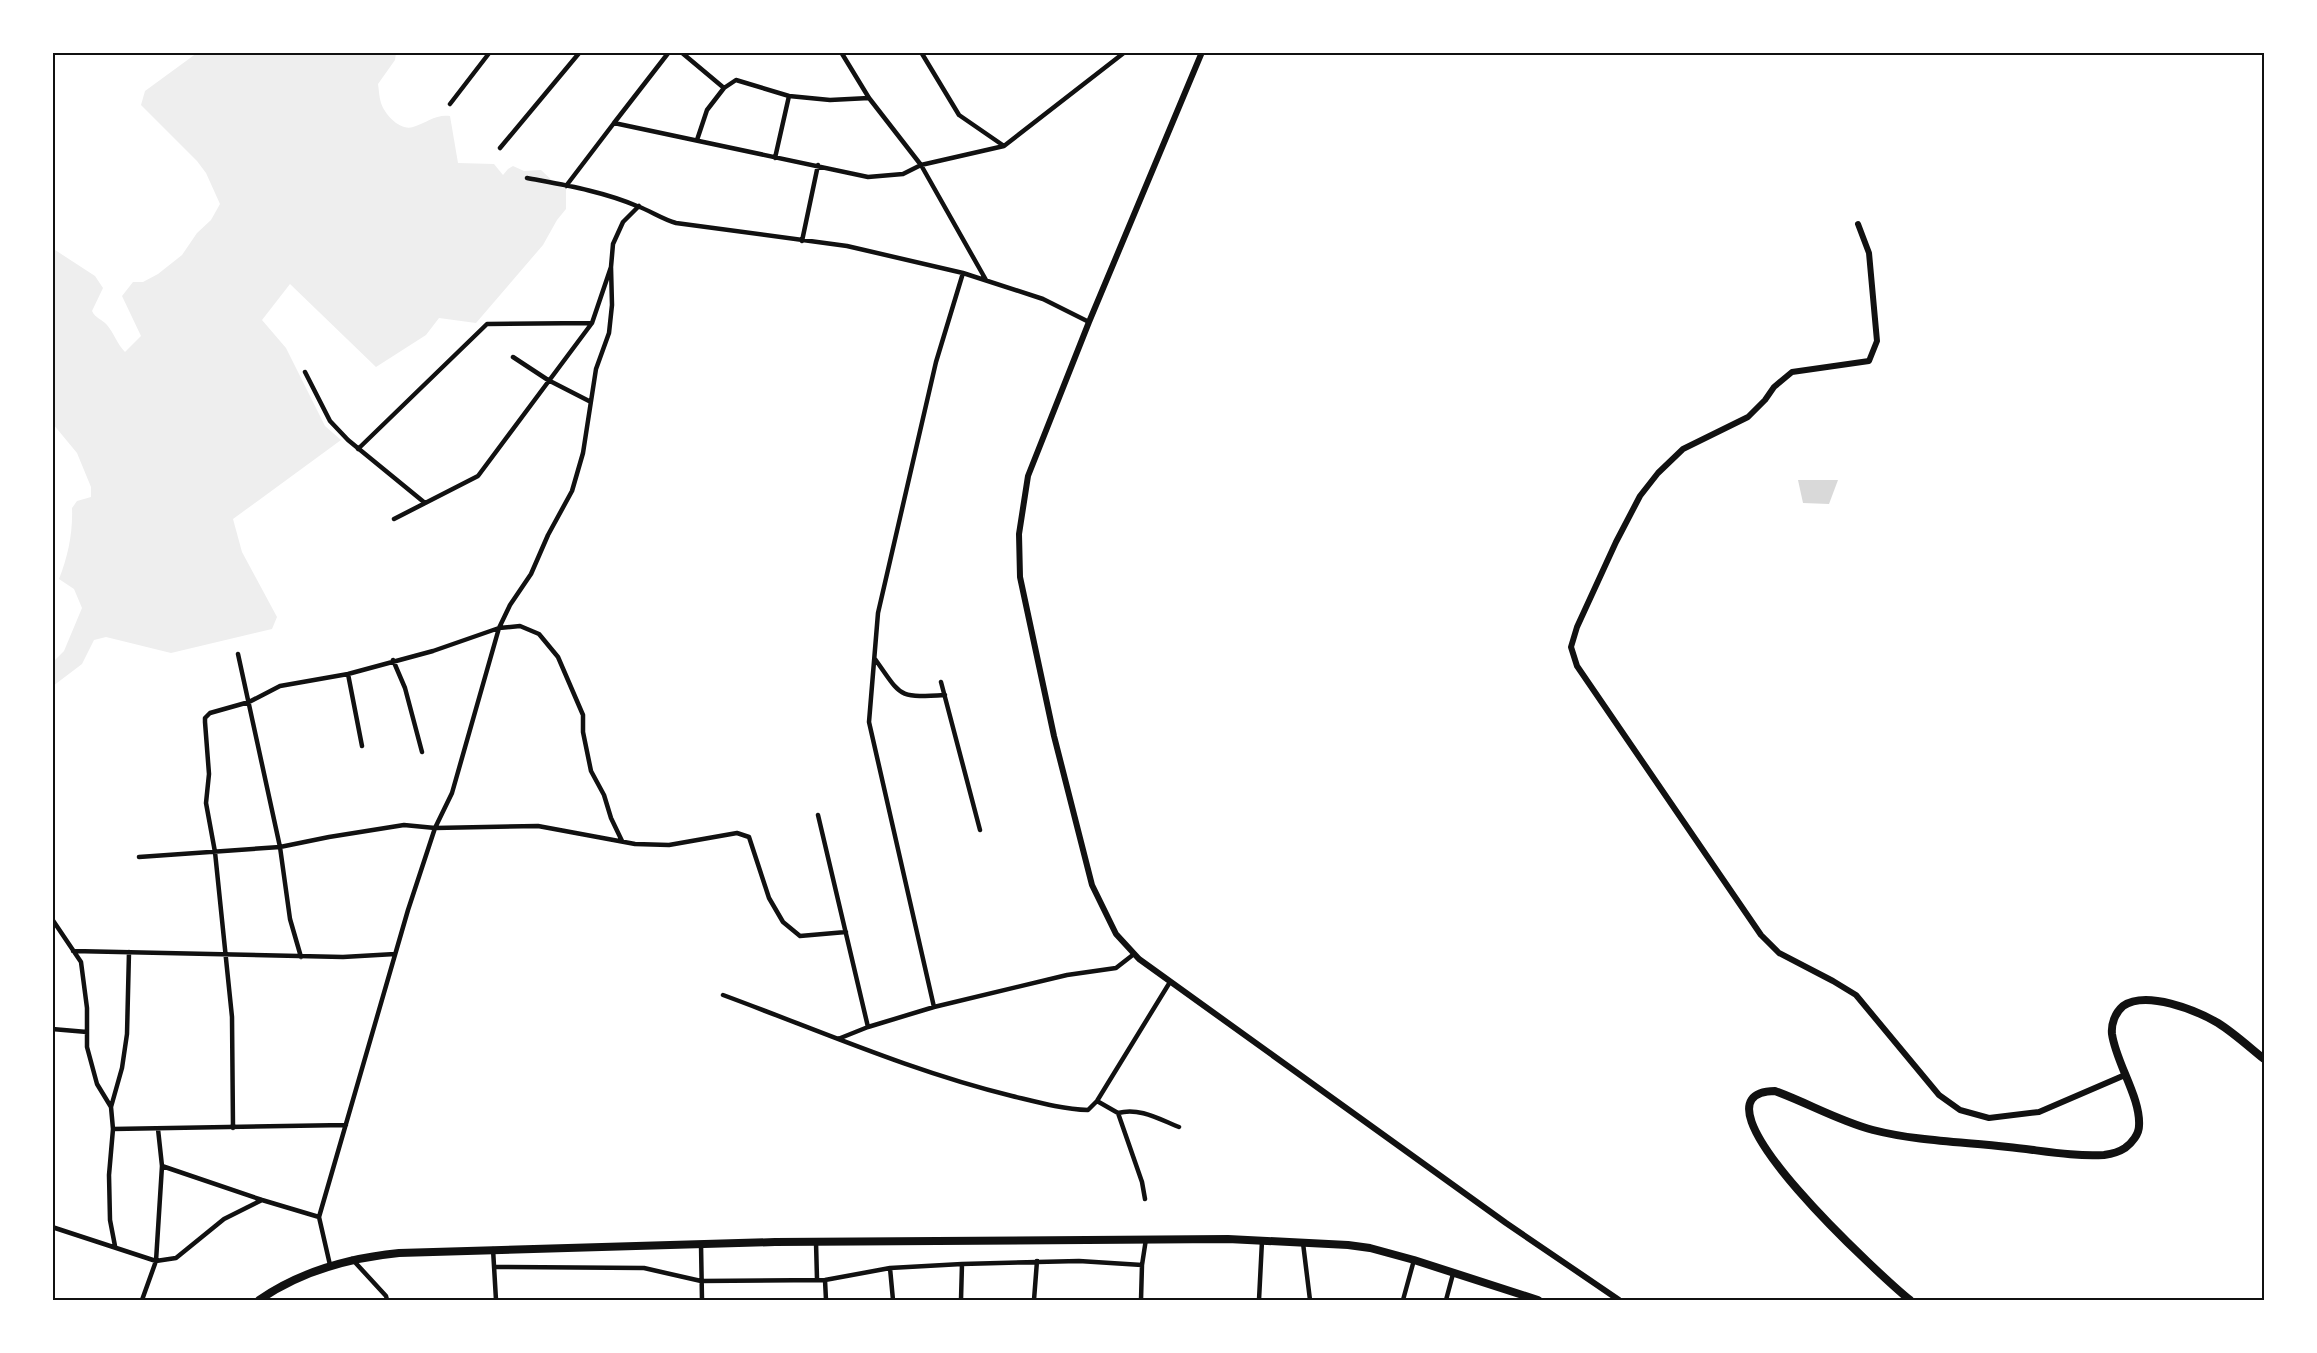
<svg xmlns="http://www.w3.org/2000/svg" width="2317" height="1353" font-family="'PT Sans Narrow',sans-serif">
<style>
.green{fill:#eee}
.water{fill:#d9d9d9}
.lines{fill:none;stroke-linecap:round;stroke-linejoin:round}
.minor{stroke:#111;stroke-width:4.5}
.tertiary{stroke:#111;stroke-width:6}
.trunk{stroke:#111;stroke-width:8}
.neatline{fill:none;stroke:#111;stroke-width:2}
</style>
<rect width="100%" height="100%" fill="#fff"/>
<path class="green" d="M197 53H396L395 60 378 84C379 90 379 97 381 103 385 115 400 131 413 127 426 123 436 114 450 116L458 163 494 164 503 175 508 169 513 166 524 171 541 170 557 185 566 189V209L557 220 543 245 476 323 439 318 426 335 376 367 290 284 262 320 286 348 325 426 341 440 233 519 242 552 277 617 272 629 171 653 106 637 94 640 82 664 53 686V662L64 651 82 608 74 589 59 579C68 557 73 532 72 508L77 501 91 497V487L77 453 53 424 52 248 95 276 103 288 92 311C96 319 102 319 107 325 114 333 117 344 125 352L141 336 122 296 133 282H143L158 274 182 255 197 233 211 220 220 204 206 173 197 161 141 105 145 91Z"/>
<path class="water" d="M1838 480 1829 504 1803 503 1798 480Z"/>
<g class="lines">
<path class="minor" d="M669 52 614 123 868 177 903 174 921 165 1004 146 1125 52
M681 52 724 88 707 110 697 140
M841 52 869 98 921 165 986 280
M921 52 959 115 1004 146
M724 88 736 80 789 96 830 100 869 98
M450 104 490 52
M500 148 580 52
M775 158 789 96
M527 178C564 185 602 191 637 206 651 211 662 219 676 223L847 246 963 273 1043 299 1089 322
M566 186 614 123
M802 241 818 165
M513 357 548 380 589 401
M305 372 330 421 348 440 425 503
M358 449 487 324 592 323
M394 519 478 476 592 323 611 267 613 244 623 222 639 206
M238 654 280 847 290 919 301 957
M875 659C902 697 897 698 945 695
M393 660 405 688 422 752
M348 674 362 746
M941 682 980 830
M818 815 868 1027
M139 857 280 847 329 837 404 825 435 828 538 826 635 844 669 845 737 833 749 837 769 898 783 922 800 936 846 932
M52 919 81 962 87 1008V1047L97 1084 111 1107 113 1129 109 1175 110 1220 115 1246
M73 951 343 957 395 954
M723 995C818 1030 913 1072 1012 1096 1037 1102 1062 1109 1088 1110L1097 1101 1170 982
M934 1007 869 722 878 613 936 362 963 273
M52 1029 87 1032
M838 1039 868 1027 934 1007 1067 975 1116 968 1134 954
M1097 1101 1118 1113C1139 1107 1159 1119 1179 1127
M111 1107 122 1068 127 1034 129 952
M1118 1113 1142 1182 1145 1199
M233 1128 232 1017 215 852 206 803 209 774 205 722V718L210 713 249 702 280 686 348 674 433 651 499 628 520 626 539 634 558 657 583 715V732L591 771 604 795 611 818 622 841
M113 1129 346 1125
M162 1166 262 1200 319 1217
M52 1227 156 1261 176 1258 224 1219 262 1200
M816 1242 817 1279
M1303 1243 1310 1300
M701 1244 702 1300
M493 1249 496 1300
M352 1259 386 1296 387 1300
M330 1265 319 1217 408 910 435 828 452 793 499 628 510 605 531 574 548 535 572 491 583 453 596 369 609 333 612 305 611 267
M494 1267 644 1268 701 1281 825 1280 890 1268 962 1264 1079 1261 1142 1265
M890 1268 893 1300
M825 1280 826 1300
M142 1300 156 1261 162 1166 158 1129
M961 1300 962 1264
M1034 1300 1037 1261
M1141 1300 1142 1265 1146 1239
M1259 1300 1262 1241
M1403 1300 1414 1260
M1446 1300 1453 1274"/>
<path class="tertiary" d="M1202 52 1089 322 1028 476 1019 534 1020 577 1054 736 1092 885 1116 934 1139 959 1506 1223 1619 1300
M1858 224 1869 253 1877 341 1869 361 1792 372 1774 387 1765 400 1748 417 1683 449 1658 473 1640 496 1616 542 1577 627 1571 647 1577 666 1761 935 1779 953 1833 981 1856 995 1939 1095 1960 1110 1989 1118 2039 1112 2125 1075"/>
<path class="trunk" d="M259 1300C301 1271 348 1258 399 1253L775 1242 1228 1239 1348 1245 1370 1248 1414 1260 1538 1300
M1910 1300C1891 1285 1676 1092 1775 1091 1808 1103 1839 1121 1873 1130 1916 1141 1964 1142 2008 1147 2039 1150 2073 1157 2104 1155 2111 1154 2119 1152 2125 1148 2132 1143 2139 1134 2139 1126 2141 1098 2116 1063 2112 1034 2111 1024 2115 1013 2123 1006 2146 990 2196 1010 2218 1023 2234 1033 2249 1047 2264 1059"/>
</g>
<rect width="2317" height="1353" fill="none" stroke="#ffffff" stroke-width="108"/>
<rect x="54" y="54" width="2209" height="1245" class="neatline"/>
</svg>
